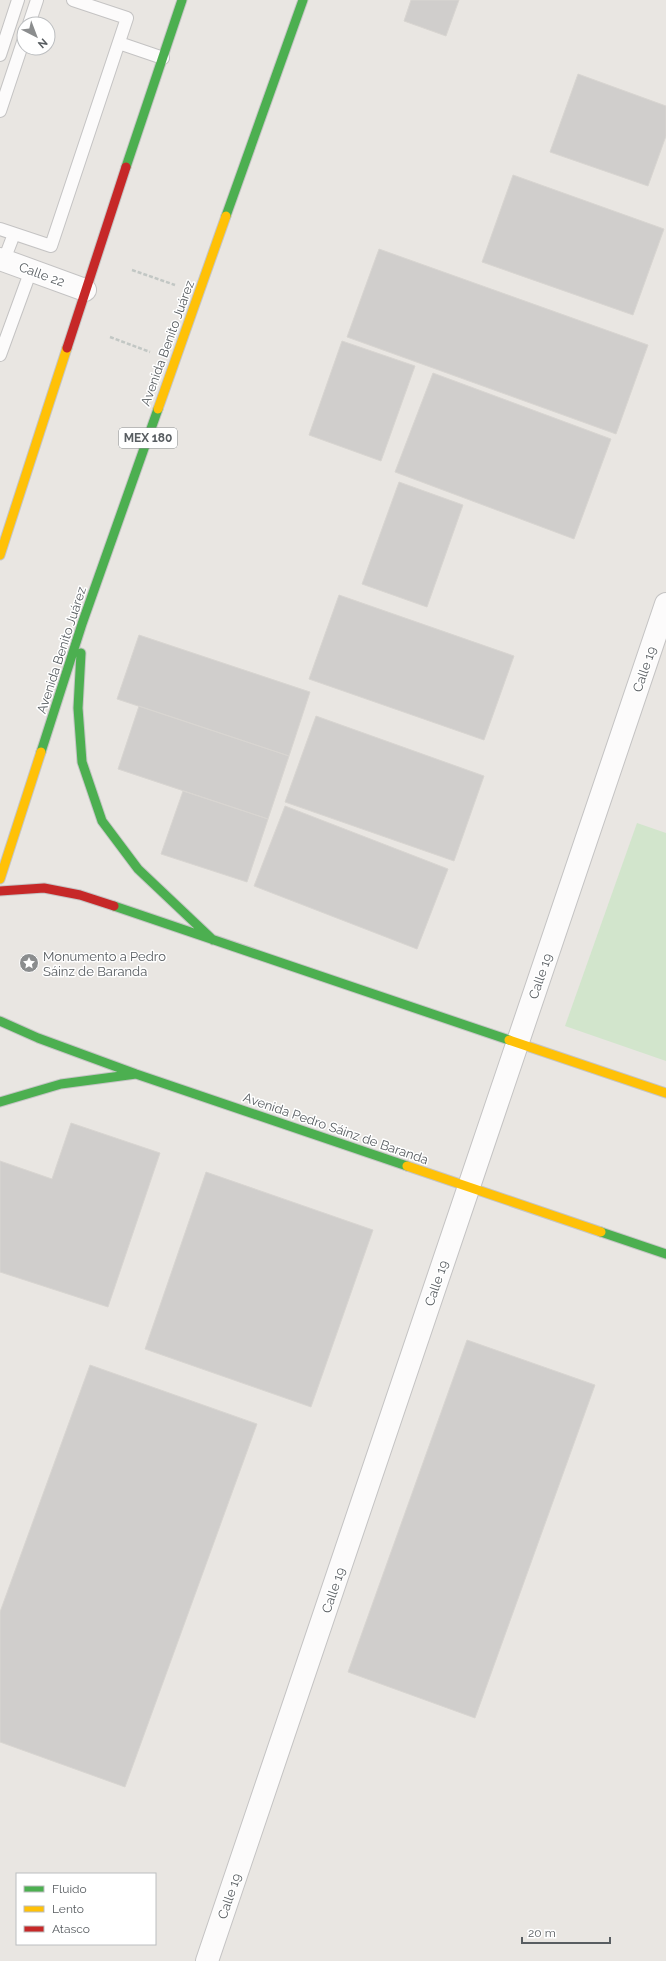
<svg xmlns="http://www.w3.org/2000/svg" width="666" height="1961" font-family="Raleway,sans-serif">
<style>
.green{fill:#d2e5cc}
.building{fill:#d0cecc;stroke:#d8d5d1}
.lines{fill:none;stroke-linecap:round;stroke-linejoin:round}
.lane-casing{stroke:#c4c3c3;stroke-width:14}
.street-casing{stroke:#c4c3c3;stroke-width:24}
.fast-casing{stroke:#c5c5c5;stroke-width:11}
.slow-casing{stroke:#c5c5c5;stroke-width:11}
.jam-casing{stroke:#c5c5c5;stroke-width:11}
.path{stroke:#c2c7c4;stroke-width:2.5;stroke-dasharray:4 2;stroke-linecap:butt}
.lane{stroke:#fcfbfb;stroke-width:12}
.street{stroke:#fcfbfb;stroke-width:22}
.fast{stroke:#4caf50;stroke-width:9}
.slow{stroke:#ffc107;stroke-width:9}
.jam{stroke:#c62828;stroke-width:9}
.labels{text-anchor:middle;stroke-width:3;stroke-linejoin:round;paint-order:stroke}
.shield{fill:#fff;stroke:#8a8e90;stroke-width:1}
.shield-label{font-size:12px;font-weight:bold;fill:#585d61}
.street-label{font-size:13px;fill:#585d61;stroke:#fff}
.poi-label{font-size:13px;fill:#585d61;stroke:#fff;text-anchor:start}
</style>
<rect width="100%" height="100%" fill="#e9e6e2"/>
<path class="green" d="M637 823 666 833V1061L565 1026Z"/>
<path class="building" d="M411 0H459L446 36 404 21Z
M578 74 666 106V136L648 186 550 152Z
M513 175 664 229 633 315 482 262Z
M379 249 648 345 616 434 347 337Z
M342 341 415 366 381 461 309 435Z
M433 373 611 439 574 539 395 472Z
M399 482 463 505 427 607 362 584Z
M339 595 514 656 484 740 309 679Z
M139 635 310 692 289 756 117 699Z
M139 706 289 756 268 819 118 769Z
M316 716 484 776 454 861 285 802Z
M183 791 268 819 247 882 161 854Z
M285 806 448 869 417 949 254 886Z
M71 1123 160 1153 108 1307 0 1272V1161L52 1179Z
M206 1172 373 1230 311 1407 145 1349Z
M467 1340 595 1385 475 1718 348 1672Z
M90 1365 257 1424 125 1787 0 1742V1612Z"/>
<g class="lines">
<g class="lane-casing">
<path id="lane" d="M29 24 37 0
M119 43 163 58
M0 55 18 0
M0 111 24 39
M0 229 51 246 127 18 73 0
M4 260 14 234
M0 355 31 270"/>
</g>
<g class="street-casing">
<path id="street" d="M0 259 85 290
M207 1961 666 604"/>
</g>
<g class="fast-casing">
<path id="fast" d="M126 167 182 0
M226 216 303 0
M81 653 78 708 82 762 102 821 138 869 213 940
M41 752 82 624 158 409
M114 906 509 1040
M0 1021 38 1038 136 1074 407 1166
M0 1102 61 1084 136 1074
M601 1232 666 1254"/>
</g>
<g class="slow-casing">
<path id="slow" d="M158 409 226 216
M0 555 67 348
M0 879 41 752
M509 1040 666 1093
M407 1166 601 1232"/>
</g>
<g class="jam-casing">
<path id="jam" d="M67 348 126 167
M0 891 44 888 80 895 114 906"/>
</g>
<path class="path" d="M132 270 175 285
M110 337 150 352"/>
<use href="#lane" class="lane"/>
<use href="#street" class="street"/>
<use href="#fast" class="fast"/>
<use href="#slow" class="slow"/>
<use href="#jam" class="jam"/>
</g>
<defs>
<g id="sight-disc" transform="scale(1)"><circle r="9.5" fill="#8b8d8e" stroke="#fff"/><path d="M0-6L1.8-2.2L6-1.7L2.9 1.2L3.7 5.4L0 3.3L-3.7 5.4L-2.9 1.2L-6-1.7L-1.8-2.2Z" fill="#fff"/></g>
</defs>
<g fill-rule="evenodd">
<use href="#sight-disc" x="29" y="963"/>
</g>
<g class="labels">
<rect class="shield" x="119" y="428" width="58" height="20" rx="3"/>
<g class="shield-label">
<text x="148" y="442">MEX 180</text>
</g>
<g class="street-label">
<text transform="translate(42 274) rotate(20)" y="5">Calle 22</text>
<text transform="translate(167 343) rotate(-70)" y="5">Avenida Benito Juárez</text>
<text transform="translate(61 650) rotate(-72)" y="5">Avenida Benito Juárez</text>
<text transform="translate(644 669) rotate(-71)" y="5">Calle 19</text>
<text transform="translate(540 976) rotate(-71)" y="5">Calle 19</text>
<text transform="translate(336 1128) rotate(19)" y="5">Avenida Pedro Sáinz de Baranda</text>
<text transform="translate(436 1283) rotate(-71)" y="5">Calle 19</text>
<text transform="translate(333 1590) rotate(-71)" y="5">Calle 19</text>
<text transform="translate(229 1896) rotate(-71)" y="5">Calle 19</text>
</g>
<g class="poi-label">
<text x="43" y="961">Monumento a Pedro<tspan x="43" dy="15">Sáinz de Baranda</tspan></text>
</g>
</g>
<rect x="16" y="1873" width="140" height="72" fill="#ffffff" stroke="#bcbec0"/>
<rect x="24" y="1886" width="20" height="6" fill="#4caf50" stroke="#bcbec0"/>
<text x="52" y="1893" font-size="12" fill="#585d61">Fluido</text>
<rect x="24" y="1906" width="20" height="6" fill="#ffc107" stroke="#bcbec0"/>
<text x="52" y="1913" font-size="12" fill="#585d61">Lento</text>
<rect x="24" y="1926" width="20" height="6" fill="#c62828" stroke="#bcbec0"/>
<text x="52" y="1933" font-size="12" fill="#585d61">Atasco</text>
<g transform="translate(36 36) rotate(138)"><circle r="19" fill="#ffffff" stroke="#bcbec0"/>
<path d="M0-3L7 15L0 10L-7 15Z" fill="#8b8d8e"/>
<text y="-6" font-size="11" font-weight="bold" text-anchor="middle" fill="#585d61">N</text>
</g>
<path d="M522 1937v6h88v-6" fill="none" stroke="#585d61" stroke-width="2"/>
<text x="528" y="1937" font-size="12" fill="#585d61" stroke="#ffffff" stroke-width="3" paint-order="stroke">20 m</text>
</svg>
